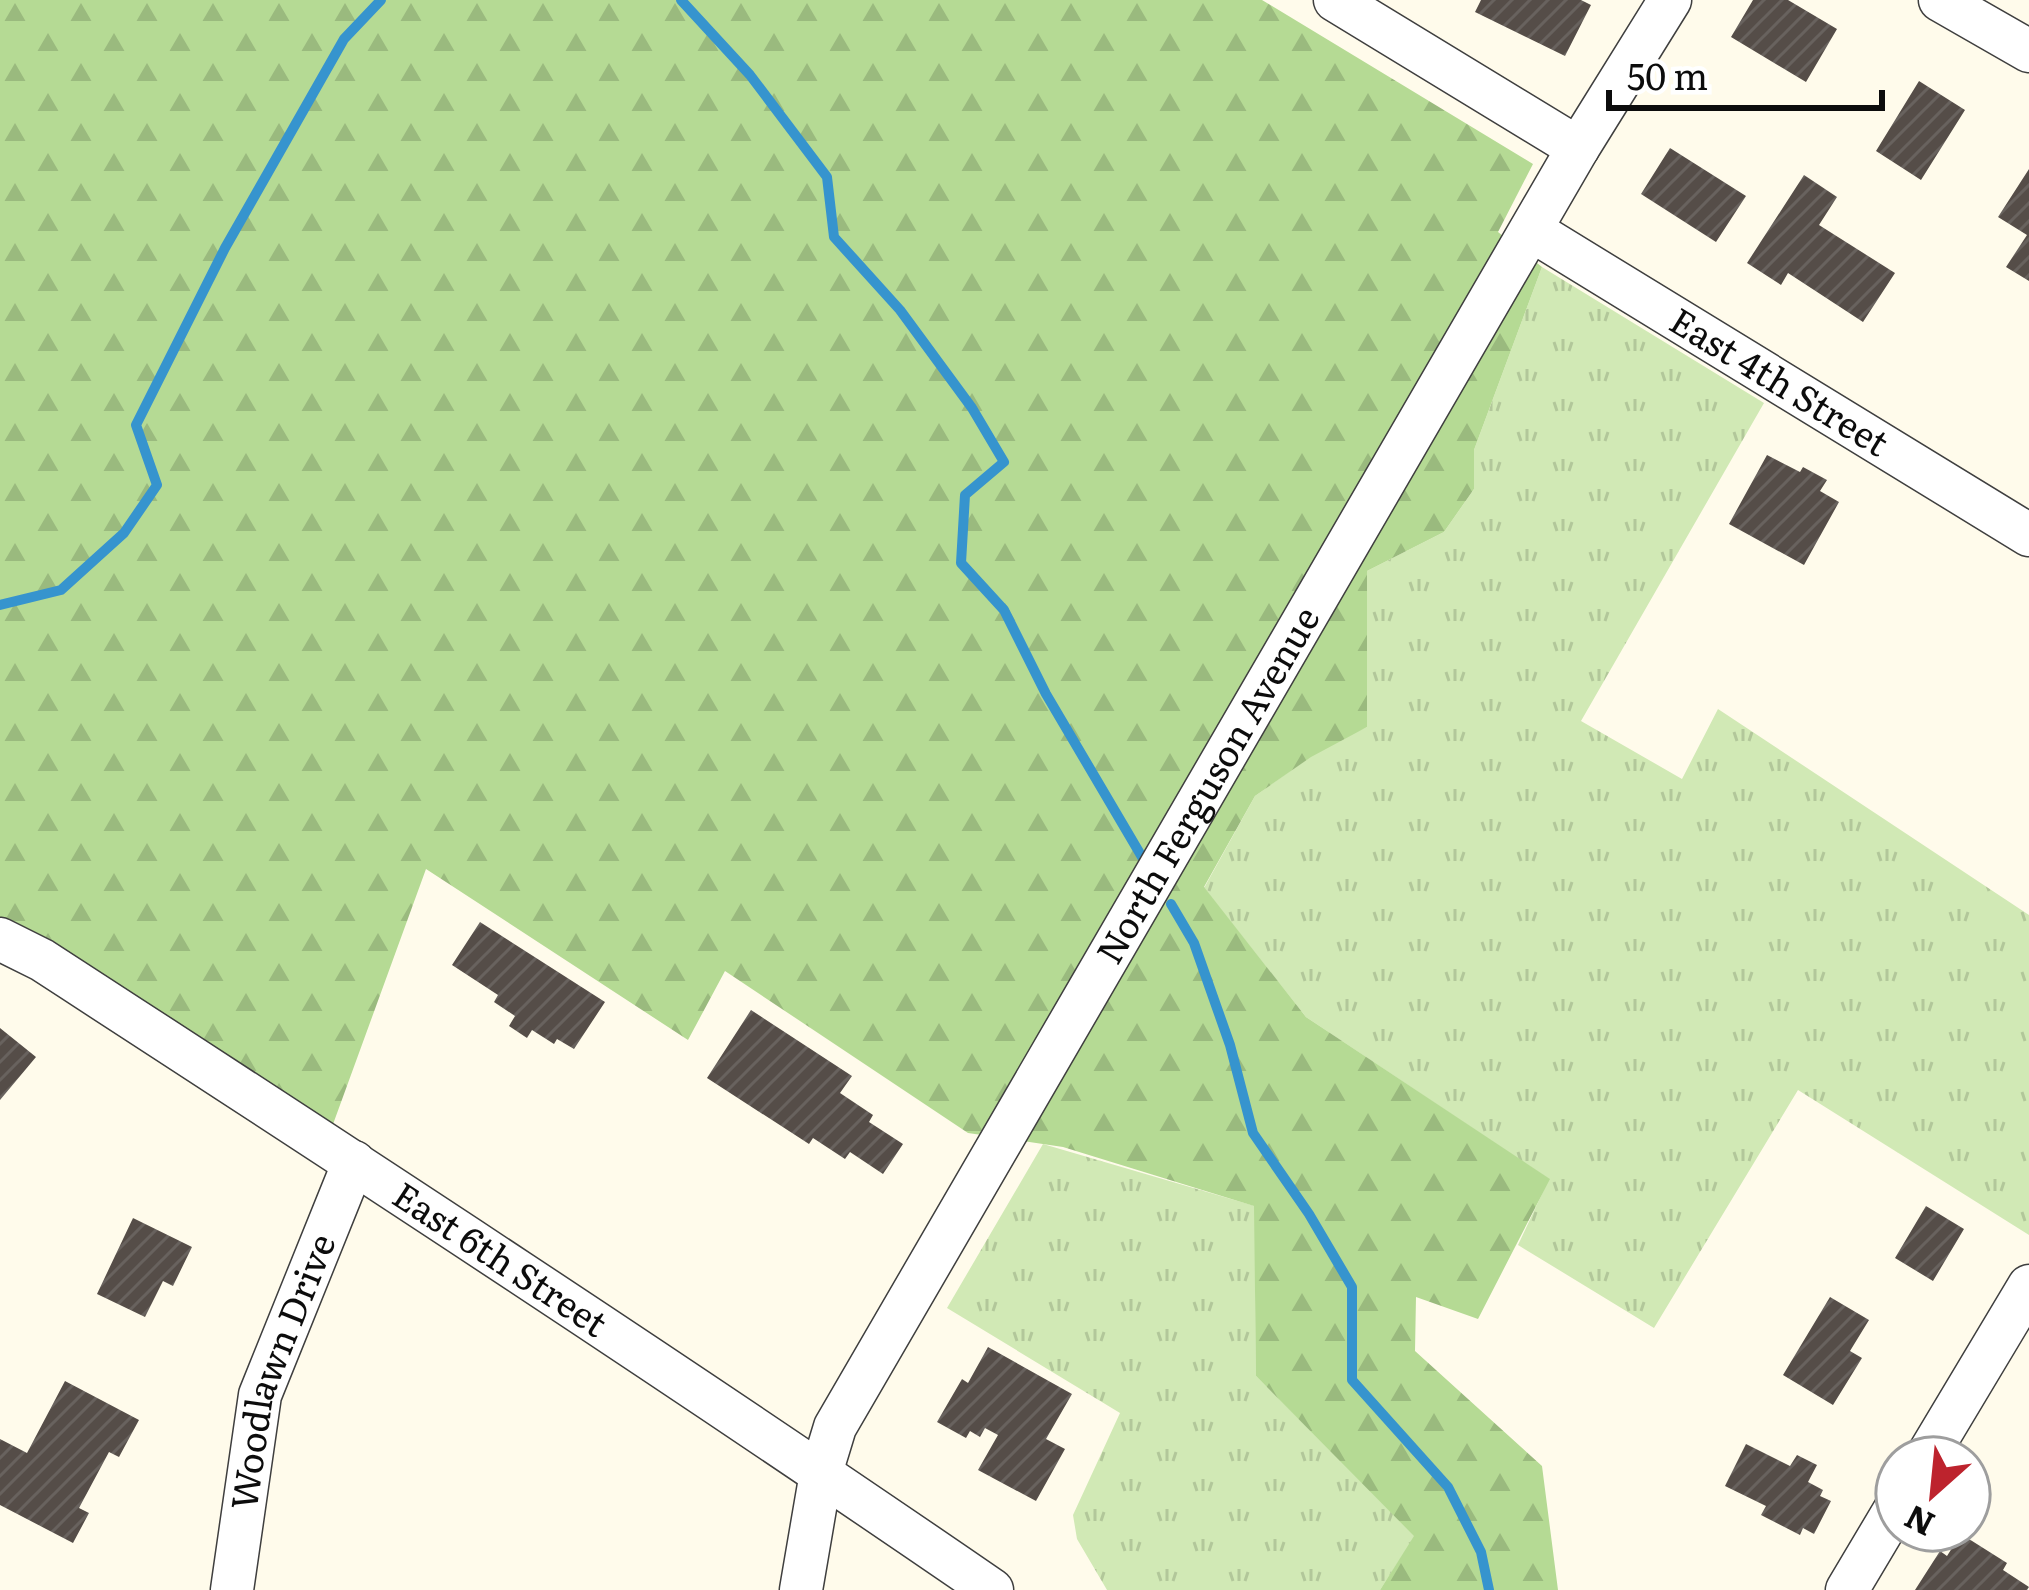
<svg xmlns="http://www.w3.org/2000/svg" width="2029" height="1590" font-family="Literata,serif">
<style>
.grass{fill:url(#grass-tufts)}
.forest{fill:url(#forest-firs)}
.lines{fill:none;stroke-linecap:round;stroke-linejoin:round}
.stream{stroke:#3694ce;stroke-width:10}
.building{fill:url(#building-hatch)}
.street-casing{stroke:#3f3f3f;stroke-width:45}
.street{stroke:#fff;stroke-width:42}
.labels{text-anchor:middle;stroke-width:12;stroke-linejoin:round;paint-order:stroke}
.street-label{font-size:36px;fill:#0c0c0c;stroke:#fff}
</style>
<defs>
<pattern id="grass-tufts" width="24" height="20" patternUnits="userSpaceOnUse" patternTransform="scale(3)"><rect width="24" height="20" fill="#d1e9b5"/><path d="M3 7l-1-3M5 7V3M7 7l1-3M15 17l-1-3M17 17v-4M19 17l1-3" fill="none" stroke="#b2c79a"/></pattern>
<pattern id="forest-firs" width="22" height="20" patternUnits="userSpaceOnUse" patternTransform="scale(3)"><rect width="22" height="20" fill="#b5da94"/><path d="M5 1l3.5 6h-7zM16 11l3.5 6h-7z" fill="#9aba7e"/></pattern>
<pattern id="building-hatch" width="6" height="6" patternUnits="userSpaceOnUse" patternTransform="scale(3)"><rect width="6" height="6" fill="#554d48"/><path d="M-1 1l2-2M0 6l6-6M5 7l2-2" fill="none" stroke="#68625e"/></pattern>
</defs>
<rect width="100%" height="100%" fill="#fffbeb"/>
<path class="grass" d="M1542 267 1764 403 1581 721 1682 779 1718 709 2029 915V1235L1798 1090 1654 1328 1518 1245 1549 1179 1306 1017 1204 888 1255 796 1324 747 1367 727V571L1444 532 1474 489V450Z
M1043 1144 1255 1206 1256 1376 1415 1536 1380 1590H1107L1077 1539 1073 1515 1120 1413 947 1308Z"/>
<path class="forest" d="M0 0H1262L1533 164 1498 232 1542 267 1474 450V489L1444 532 1367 571V727L1311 757 1255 796 1204 887 1306 1017 1550 1179 1478 1319 1416 1297 1415 1351 1542 1466 1558 1590H1380L1414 1536 1256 1376 1254 1206 1063 1147 968 1133 725 971 688 1040 426 869 332 1127 0 919Z"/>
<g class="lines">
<path class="stream" d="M681 0 750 75 827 177 834 237 900 310 972 408 1004 462 965 495 961 563 1004 610 1046 694 1142 857
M0 605 61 590 124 533 157 485 136 425 225 248 344 39 381 0
M1171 904 1194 943 1230 1045 1253 1133 1309 1214 1352 1287V1380L1448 1487 1481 1552 1489 1590"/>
</g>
<path class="building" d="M1481 0H1581L1591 5 1565 56 1475 12Z
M1753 0H1788L1837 29 1806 82 1731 37Z
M1919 81 1965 110 1921 180 1876 151Z
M1670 148 1746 196 1716 242 1641 194Z
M2029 169V281L2006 267 2027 235 1998 217Z
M1804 175 1837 197 1819 225 1895 273 1863 322 1788 273 1781 285 1747 263Z
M1767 455 1800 472 1803 467 1827 480 1820 491 1839 502 1804 565 1729 524Z
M480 922 605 1002 574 1049 557 1039 554 1044 532 1030 527 1038 509 1026 515 1016 494 1002 498 995 452 965Z
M751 1010 852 1076 840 1093 873 1115 869 1122 903 1144 883 1174 850 1152 845 1159 813 1138 809 1144 707 1078Z
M0 1028 36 1057 0 1100Z
M1926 1206 1964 1229 1933 1281 1895 1258Z
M133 1218 192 1247 173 1286 163 1281 145 1317 97 1294Z
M1830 1297 1869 1320 1850 1351 1862 1358 1833 1405 1783 1375Z
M988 1347 1072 1394 1046 1439 1065 1449 1036 1501 978 1470 998 1435 985 1428 980 1437 970 1431 966 1438 937 1422 962 1379 968 1383Z
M65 1381 139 1420 119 1457 109 1452 79 1508 89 1513 73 1543 0 1505V1439L27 1453Z
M1746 1444 1790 1466 1797 1455 1817 1465 1808 1482 1823 1490 1820 1496 1831 1501 1814 1534 1803 1528 1800 1535 1761 1515 1766 1506 1725 1486Z
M1961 1534 2007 1563 2003 1570 2029 1587 2027 1590H1915L1940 1551 1947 1556Z"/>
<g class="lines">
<g class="street-casing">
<g id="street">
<path d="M1335 0 1578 148"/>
<path d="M1940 0 2029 51"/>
<path id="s1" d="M1531 230 2029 535"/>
<path id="s2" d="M0 939 42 960C361 1167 679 1375 992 1590"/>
<path d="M1926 1458 2029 1286"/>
<path id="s3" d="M232 1590 260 1395 354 1162"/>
<path id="s4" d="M801 1590 821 1473 835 1427 1578 148 1670 0"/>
<path d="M1847 1590 1897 1506"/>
</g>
</g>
<use href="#street" class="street"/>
</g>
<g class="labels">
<g class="street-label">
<text dy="13" stroke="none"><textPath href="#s1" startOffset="291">East 4th Street</textPath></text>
<text dy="13" stroke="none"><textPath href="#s4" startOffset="909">North Ferguson Avenue</textPath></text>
<text dy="13" stroke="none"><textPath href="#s2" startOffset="594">East 6th Street</textPath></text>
<text dy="13" stroke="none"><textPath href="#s3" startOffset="225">Woodlawn Drive</textPath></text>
</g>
</g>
<g transform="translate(1933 1494) rotate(207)"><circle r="57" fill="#ffffff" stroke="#9e9e9e" stroke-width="3"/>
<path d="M0-9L21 45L0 30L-21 45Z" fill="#bd232d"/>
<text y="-18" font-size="33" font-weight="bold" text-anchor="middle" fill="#0c0c0c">N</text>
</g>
<path d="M1609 90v18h273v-18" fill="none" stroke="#0c0c0c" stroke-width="6"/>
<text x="1627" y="90" font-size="36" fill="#0c0c0c" stroke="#ffffff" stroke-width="9" paint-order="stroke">50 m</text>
</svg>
